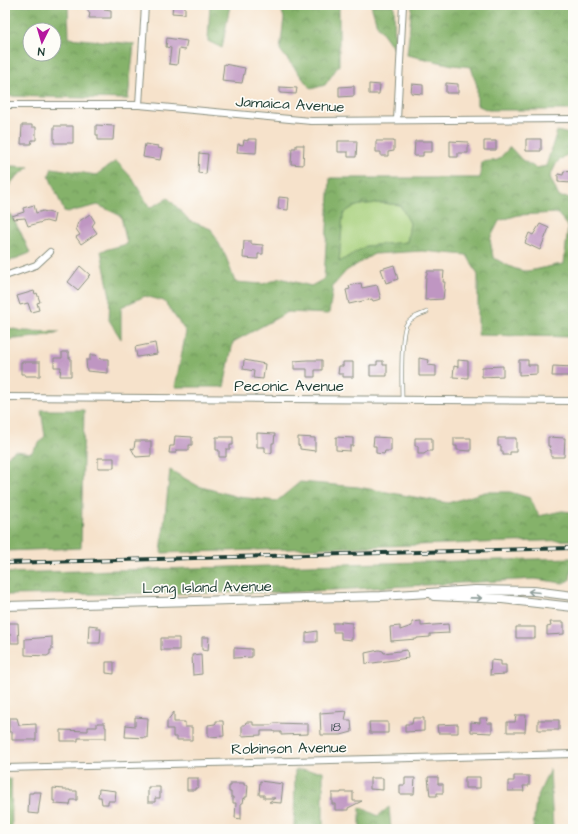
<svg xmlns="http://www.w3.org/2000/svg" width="578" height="834" font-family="'Architects Daughter',sans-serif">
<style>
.green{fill:#a7d07b;stroke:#638658}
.forest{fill:url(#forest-crowns);stroke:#527850;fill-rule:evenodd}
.building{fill:#bf96c2}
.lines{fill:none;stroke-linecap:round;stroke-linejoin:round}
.service-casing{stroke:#8a9080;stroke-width:4.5}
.minor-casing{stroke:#8a9080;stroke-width:8}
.tertiary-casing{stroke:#8a9080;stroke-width:10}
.secondary-casing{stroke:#8a9080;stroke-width:10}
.service{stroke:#fff;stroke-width:3}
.minor{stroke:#fff;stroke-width:6}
.tertiary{stroke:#fff;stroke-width:8}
.secondary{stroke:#fff;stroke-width:9}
.rail-casing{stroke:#1f3d34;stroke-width:4}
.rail{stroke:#fdfcf7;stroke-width:2.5;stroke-dasharray:8;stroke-linecap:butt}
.oneway{stroke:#8f9e9a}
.labels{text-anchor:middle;stroke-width:3.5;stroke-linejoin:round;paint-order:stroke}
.number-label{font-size:13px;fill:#475358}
.street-label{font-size:15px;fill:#1f3d34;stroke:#fdfcf7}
</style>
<defs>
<pattern id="forest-crowns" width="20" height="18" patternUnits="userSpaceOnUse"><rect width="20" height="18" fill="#85b26b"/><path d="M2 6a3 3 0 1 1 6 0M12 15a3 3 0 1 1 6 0" fill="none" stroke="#6c9259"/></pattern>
</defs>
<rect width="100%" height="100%" fill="#fdfcf7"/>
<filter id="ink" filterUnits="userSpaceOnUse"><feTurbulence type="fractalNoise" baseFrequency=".025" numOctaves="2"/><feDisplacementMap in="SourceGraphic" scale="8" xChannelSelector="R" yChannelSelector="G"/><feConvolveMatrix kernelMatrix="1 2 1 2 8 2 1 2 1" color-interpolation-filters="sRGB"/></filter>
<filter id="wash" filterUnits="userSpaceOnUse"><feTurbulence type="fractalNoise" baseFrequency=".012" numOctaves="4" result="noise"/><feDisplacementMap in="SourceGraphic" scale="16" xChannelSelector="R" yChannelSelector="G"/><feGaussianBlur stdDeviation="0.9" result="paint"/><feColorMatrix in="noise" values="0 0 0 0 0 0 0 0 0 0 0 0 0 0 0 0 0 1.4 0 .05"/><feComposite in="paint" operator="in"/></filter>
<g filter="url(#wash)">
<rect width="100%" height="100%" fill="#f6e2cb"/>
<path class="green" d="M382 203 400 205 410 223 407 242 366 246 339 263 343 215C353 203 368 204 382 203Z"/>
<path class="forest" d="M5 5H68L69 38 134 44 128 99 5 96ZM30 30H54V54H30Z
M210 5H230L222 48 208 41Z
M280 5H339V65L325 85 311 89 280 50 284 18Z
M371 5H394L395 50 377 25Z
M412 5H573V110H488L477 105V86L471 67 453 65 407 55Z
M557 131 573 135V149L572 151 557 162 550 177 559 197 573 198V337L478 335V275L467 255 422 251 374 254 346 271 333 286 329 314 288 312 233 342 224 387H175L186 332 164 301 145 296 121 307V339L109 320 110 296 101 251 127 244 121 216 98 205 69 212 64 211 49 176 52 168 96 175 116 161 132 178 150 208 168 198 190 221 211 229 226 257 235 282 263 284 280 278 311 286 324 279 330 178H480L482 162 498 160 510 147 522 160 536 168 546 166ZM382 203 400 205 410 223 407 242 366 246 339 262 343 215C353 203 368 204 382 203ZM557 213 568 226 564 264C551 265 539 270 527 271 518 272 500 262 493 257L490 239 499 221 518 215Z
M13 166 29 167 15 178 5 191V167Z
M5 199 6 207 21 233 30 253 5 263Z
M5 327 22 331 60 332 37 337 5 340Z
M41 410H84L81 548 5 551V458L15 451 31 453 45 436Z
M170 470 198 486 238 497 277 501 300 482 358 487 448 503 485 492H510L530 498 539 516 562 511 573 512V540L161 553Z
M573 558 570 580 563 583 535 579 296 592 5 595V573Z
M550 769 553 829H533L536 800Z
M295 770 323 771V829H294Z
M5 779H11L12 829H5Z
M360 807 378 816 389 807 391 829H360Z"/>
<g id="blocks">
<path class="building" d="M89 5H104V9L111 10V18H89L90 13 87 9V7Z
M173 5H185V14L172 13Z
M167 38 187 41 185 50 179 49 177 65 169 64 171 48 166 47Z
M224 64 245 68 242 83 222 81Z
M446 83 458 84V93H446Z
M369 84 380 85 379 94H369Z
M412 84 423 85V94L411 93Z
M354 86V96L339 97V87Z
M280 87 297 88 296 94 280 93Z
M22 125H32V127H36V140H32L31 144H21Z
M96 125 114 126 113 140H98V135H96Z
M54 126H73V143H54Z
M248 139H257L256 153 237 152 238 144 243 145 244 140 248 141Z
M526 139H541V151H526Z
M338 141H357L356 157H348V152H338Z
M376 141H394V151L388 152V156H381V152H376Z
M415 141H432V152H423V156H414Z
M450 141 468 142V153H458V157H450Z
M484 141H496V150H484Z
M145 144 158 146V148L162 149 160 160 143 157Z
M296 145H304L303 165 291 164 292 148H296Z
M199 153 208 154 206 174 198 173Z
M564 171 572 172 571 183 558 182V174L563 175Z
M279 197 289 198 288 210 278 209Z
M34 205 36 213 43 211 55 214 53 223 46 221 28 226 25 218 13 219 12 216 24 212 23 208Z
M90 214 95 222 92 226 97 233 81 244 76 237 80 235 76 229 78 222Z
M540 224 549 228 540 250 525 243 529 233 533 235Z
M244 241H251V244L263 245V254H258V259L243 258Z
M394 265 398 279 386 283 381 269Z
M80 266 90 275 88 276 89 277 78 290 68 282Z
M427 271H444L443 282H445L443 299 425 300 426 275H427Z
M361 283 362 288 377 285 381 299 373 301 372 299 349 304 346 290 350 289 349 286Z
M34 291 35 294 37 293 40 302 37 303 39 310 31 312 28 303 20 305 17 296Z
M155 343 157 354 137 357 135 347Z
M62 352H69V358H71V376H60L61 367H54V358H62Z
M90 355H96L100 359H108V373L87 371 86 360H90Z
M419 358 429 360 428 365 436 366V376H419Z
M244 360 265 364 263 379 253 378 254 371 243 369Z
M307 360H322V370H315V377H307V369H294V361Z
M458 360 468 361V378L453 377 454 366 458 367Z
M519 360H528V365H537V374L519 375Z
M377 361H383V365H387V376H370V365H377Z
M21 362H40V376H25V374H21Z
M343 362H353V377H343V374H338L339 366H343Z
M503 366V376L482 377V367Z
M553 366 573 367V376H552Z
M257 433 275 434 274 443H272V452L270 453H266L265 451V447H257Z
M175 436 192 437V445H189V450H176V453H169L170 446H174Z
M216 437H233V445H230V449H226V457H219V450H216Z
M298 437 315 438V451L300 449V446L298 445Z
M336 437 353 438V446H350V451L336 450Z
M374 437 391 438V451H385L384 454 376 453V446H373Z
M548 437 565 438 564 457H551V450H549L550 446H548Z
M415 438H432V451H428L424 454H418V446H415Z
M454 438H471V451L457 450V446H454Z
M498 438H516V452H510V455H503V451H501V446H498Z
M135 441H151V456L136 457 131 448 134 449Z
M98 458H114V468H98Z
M421 621V626L448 624 449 633 430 634V637L417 638V639L391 641 390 627 400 626V630L412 626V622Z
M341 622 352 623V640L341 639V632H333V623H341Z
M550 622H564V634L547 635V627L551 626Z
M10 623H18L19 643H11L10 634 5 635V624Z
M89 625 97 626V629H101L100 643H88Z
M516 627H535V638H516Z
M317 631V642H306V633Z
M52 637V650H50V654L47 656 25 655V639Z
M202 637H209L208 651 202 650Z
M161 638H179V650H161Z
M234 648 252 649V657L234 658Z
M379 650 383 651 384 653 407 650 408 658 366 664 365 653Z
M201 654 202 674 193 675 192 655Z
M491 660 501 661V665H506V674L490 675Z
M106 662H114V674L106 673Z
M347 711 345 720H351L352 732 341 735H321L320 713Z
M174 712V722H185V727H192V740H177V737H173V729H167V721Z
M516 715H526L525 732H507V722H515Z
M135 717 148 718 147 738 125 737 126 725 135 726Z
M9 718H17L19 725 36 724V740H12V732H9Z
M413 718H424V731L405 732V724H412Z
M480 718H488L487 723H492V733L471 732V722L480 723Z
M538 720H559V730H538Z
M216 721H223L224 736 208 737V725L215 724 216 723Z
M246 722H253V725H271L274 723 308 724V734L281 735V732H274V731H261V735L242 736V725H245Z
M369 722H388V733H370Z
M97 723H105V727H106V738H78V741H61V730L88 731V727H97Z
M458 724V733H438L437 725Z
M514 776H529V786H523L524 791H508V781H514Z
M428 777H438V784H443V793H437V796H430Z
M465 777H480V788H465Z
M187 778H198V788H195V790H187Z
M370 778H383V790L370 789Z
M405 778H415L414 794H400V785H405Z
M260 781 283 784 281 803 269 802 275 798H264V795H259Z
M231 783H244V785H248L247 797H245V799L244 798 243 803H241V819L235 818 236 803H233V797H231V792H229V786H231Z
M148 787H160V798H155V802H148Z
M53 788 63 789V790H70V791H77V800H71L70 805 55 804V801H53Z
M99 789 116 791 115 801H108V804H102L101 797H98Z
M33 792H41L38 814 28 813 29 793H33Z
M341 792H353V801H362L348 808V810H335V804H332V793H341Z"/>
</g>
</g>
<g filter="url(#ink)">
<use href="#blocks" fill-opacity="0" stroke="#8a9080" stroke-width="1"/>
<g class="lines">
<g class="service-casing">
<path id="service" d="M402 400C402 384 400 338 406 325 410 318 419 315 427 312"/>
</g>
<g class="minor-casing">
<path id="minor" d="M5 105H139L311 121 573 119
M139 105 145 5
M397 120 403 5
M5 276 36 265 50 252
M5 397 573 401
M5 768 573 754"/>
</g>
<g class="tertiary-casing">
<path id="tertiary" d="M434 596 502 599 573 607
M5 606 381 596 475 590 534 591 573 596"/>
</g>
<g class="secondary-casing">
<path id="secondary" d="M572 606 573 607"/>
</g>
<use href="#service" class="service"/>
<use href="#minor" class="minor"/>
<use href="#tertiary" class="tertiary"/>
<use href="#secondary" class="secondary"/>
<g class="rail-casing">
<path id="rail" d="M5 563 573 548"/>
</g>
<use href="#rail" class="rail"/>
</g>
<defs><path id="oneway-shaft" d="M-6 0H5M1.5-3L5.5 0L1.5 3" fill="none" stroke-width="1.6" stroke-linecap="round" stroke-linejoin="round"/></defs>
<g class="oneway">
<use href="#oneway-shaft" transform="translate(534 592) rotate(-175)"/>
<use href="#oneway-shaft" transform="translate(476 598) rotate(1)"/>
</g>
</g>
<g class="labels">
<g class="number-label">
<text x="336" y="731">18</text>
</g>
<g class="street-label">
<text transform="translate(290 104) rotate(3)" y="5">Jamaica Avenue</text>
<text x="289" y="391">Peconic Avenue</text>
<text transform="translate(207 587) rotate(-1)" y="5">Long Island Avenue</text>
<text transform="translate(289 748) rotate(-1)" y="5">Robinson Avenue</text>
</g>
</g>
<rect width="578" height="834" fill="none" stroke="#fdfcf7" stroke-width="20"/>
<g transform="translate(42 42) rotate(185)"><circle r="19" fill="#fdfcf7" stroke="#a4b0a9"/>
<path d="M0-3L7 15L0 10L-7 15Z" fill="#b5179e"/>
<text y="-6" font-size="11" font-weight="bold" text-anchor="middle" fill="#1f3d34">N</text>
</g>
</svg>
